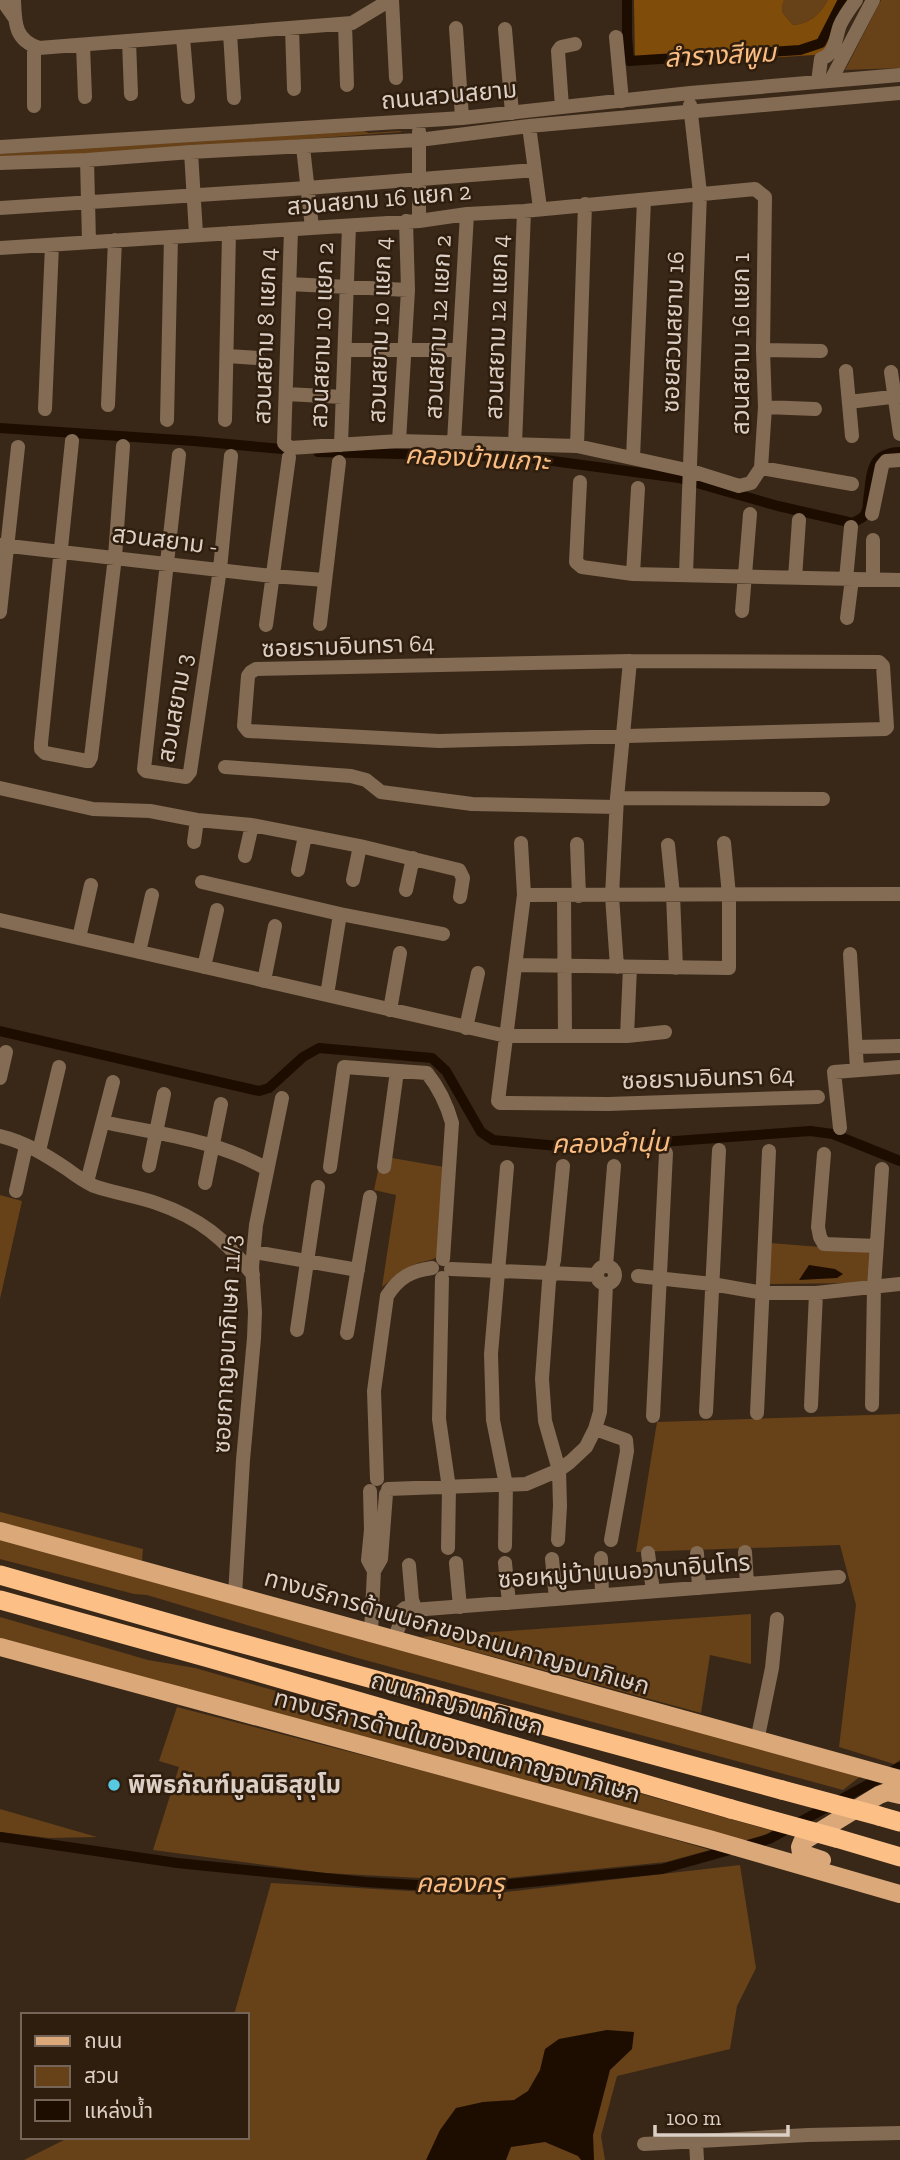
<svg xmlns="http://www.w3.org/2000/svg" width="900" height="2160" font-family="'Zilla Slab','Noto Sans Thai',serif">
<style>
.green{fill:#674118}
.forest{fill:#804c0a}
.water{fill:#1d0d00}
.lines{fill:none;stroke-linecap:round;stroke-linejoin:round}
.canal{stroke:#1d0d00;stroke-width:10}
.minor{stroke:#836b54;stroke-width:14}
.major{stroke:#daa879;stroke-width:18}
.highway{stroke:#fcc087;stroke-width:19}
.highway-bridge{stroke:#fcc087;stroke-width:19}
.poi-dot{fill:#57c9e2;stroke:#2f1e0e;stroke-width:2.5}
.labels{text-anchor:middle;stroke-width:5;stroke-linejoin:round;paint-order:stroke}
.street-label{font-size:24px;fill:#dcd0c6;stroke:#2f1e0e}
.poi-label{font-size:24px;font-weight:bold;fill:#dcd0c6;stroke:#2f1e0e;text-anchor:start}
.water-label{font-size:26px;font-style:italic;fill:#fbbd81;stroke:#2f1e0e}
</style>
<rect width="100%" height="100%" fill="#392818"/>
<path class="green" d="M785 0H828C820 14 810 24 793 25L782 12 783 2Z
M881 0H900V68L845 70Z
M358 129 369 133 400 131 402 132 0 161V154Z
M392 1158 444 1167 438 1256C431 1262 425 1260 416 1264 403 1270 393 1278 382 1287L396 1195 374 1190 378 1171 389 1172Z
M0 1195 22 1201 0 1299Z
M770 1243 870 1251 871 1280 865 1283 769 1284Z
M900 1414V1760L894 1764 839 1747 856 1605 840 1545 636 1552 657 1422Z
M0 1512 143 1549 142 1561 0 1523Z
M0 1535 861 1776 843 1790 354 1657 147 1595 134 1594 0 1559Z
M751 1614V1664L710 1655 701 1713 421 1637Z
M0 1617 148 1660 195 1668 773 1831 745 1843 0 1639Z
M177 1707 562 1807 710 1850 666 1862 478 1881 325 1873 153 1850 179 1767 159 1761Z
M0 1809 97 1837 49 1838 0 1832Z
M740 1865 756 1968 737 2006 730 2049 617 2076 601 2136 605 2160H24L70 2137H247V2015H234L271 1883 480 1895Z"/>
<path class="forest" d="M634 0H785L783 2 782 12 793 25C810 24 820 14 828 0H854L829 54 752 59 635 62Z"/>
<path class="water" d="M809 1265 835 1269 843 1274 837 1278 799 1280Z
M607 2030 634 2032 632 2049 610 2070 593 2135 594 2160H581L578 2156 545 2142 511 2147 506 2160H426L440 2130 456 2108 483 2102 514 2100 528 2091 540 2070 545 2049 559 2039Z"/>
<g class="lines">
<path class="canal" d="M627 0V37L629 61 800 50 821 43 843 0
M0 428 194 441 293 450
M318 452 523 457 679 478 778 506 853 523C854 522 862 518 863 517 867 513 868 506 868 501 872 476 868 453 900 452
M0 1031 259 1091 269 1088 303 1057 319 1048 432 1058 446 1071 481 1132 493 1140 580 1148 810 1131 833 1134 900 1161
M0 1837 177 1863 365 1882 469 1888 662 1869 769 1839 900 1767"/>
<path class="minor" d="M2 0 14 17
M14 0C15 22 14 40 39 48L352 23 390 0
M392 0 396 78
M345 24 347 85
M292 28 294 89
M456 28 462 118
M505 29 512 113
M230 33 234 98
M183 37 188 97
M616 37 622 101
M129 41 131 94
M83 45 85 97
M831 80 873 0
M818 82 821 59C836 54 835 38 840 25 844 16 850 8 856 0
M34 106V47
M562 107 558 51 561 47 575 44
M529 126 540 208
M0 147 462 118 690 93 900 75
M303 147 312 228
M191 152 196 234
M87 160 89 242
M0 163 87 160 191 152 419 140 529 126 900 93
M0 208 307 188 535 170
M419 221V131
M0 248 419 221 467 214 524 211 755 189 765 197 763 350 765 407 761 468 751 483 739 486 691 471 577 446 399 441 290 448 284 443 291 230
M289 284 408 290
M345 350H459
M763 350 821 351
M227 356 258 358
M846 371 852 436
M891 372 900 434
M286 394 343 397
M849 402 900 396
M108 405 115 240
M765 407 815 409
M45 409 52 245
M167 420 171 237
M225 420 229 233
M72 441 41 743V749L45 753 87 761H89L91 757 115 557 123 446
M399 441 408 290 406 221
M454 442 467 214
M341 445 349 226
M515 445 524 211
M577 446 585 204
M179 455 144 769 146 771 186 777 190 772 220 569 231 456
M633 458 644 200
M761 468 852 484
M580 482 576 562 582 567 633 574 900 580
M872 514 882 466 886 461 900 460
M0 545 272 576 325 580
M633 574 638 488
M686 574 700 193 690 105
M795 578 799 520
M846 579 851 527
M873 579V540
M742 611 750 514
M0 612 18 447
M847 618 852 579
M320 624 339 462
M266 625 289 457
M630 661 879 662 883 666 887 727 885 729 439 741 248 731 244 726 248 676 251 672 256 669Z
M225 767 351 776 366 780 381 792 472 804 616 807
M0 788 93 809 150 811 197 820 252 825 360 846 459 870 463 878 460 897
M617 798 823 799
M194 842 197 820
M521 843 524 895 498 1101 500 1103 608 1104 818 1097
M577 844 579 896
M668 845 673 895 676 968
M245 856 252 825
M298 870 305 836
M353 880 360 846
M202 882 340 914 443 934
M406 890 413 858
M524 895 900 894
M564 896 565 1036
M0 920 506 1036H627L665 1032
M79 938 91 885
M139 952 152 895
M850 954 857 1069
M515 965 729 968V895L724 843
M204 967 217 910
M617 967 612 896 617 798 630 661
M264 981 275 926
M327 995 340 914
M390 1010 400 953
M466 1028 478 973
M627 1036 630 967
M856 1047 900 1046
M0 1078 6 1052
M103 1122C159 1134 217 1140 267 1169
M840 1128 834 1072 900 1067
M0 1136C25 1142 46 1155 67 1169 75 1175 85 1182 94 1186 114 1193 136 1196 156 1203 200 1218 225 1239 253 1275
M39 1151 59 1067
M824 1154 818 1227 820 1237 824 1244 877 1246
M149 1166 164 1094
M330 1167 344 1067 427 1073C439 1088 447 1105 452 1123L443 1259
M384 1167 397 1071
M87 1182 113 1082
M205 1183 221 1104
M16 1191 26 1146
M254 1252 358 1270
M597 1275a9 9 0 1 1 18 0a9 9 0 1 1-18 0Z
M606 1266 614 1166
M451 1269 596 1275
M638 1276 712 1284 764 1293H816L900 1284
M442 1278 439 1419 449 1488 448 1548
M297 1330 318 1187
M347 1333 370 1197
M872 1405 874 1287 882 1169
M811 1406 816 1293
M706 1412 719 1150
M757 1413 769 1151
M653 1416 666 1153
M595 1429 626 1440 627 1451 611 1540
M377 1479 374 1391 387 1296C399 1277 411 1271 432 1268
M388 1489 526 1484 559 1470 570 1462 586 1447 595 1429 600 1412 606 1285
M370 1491 371 1530 368 1560 374 1571
M558 1540 560 1506 559 1470 545 1421 542 1379 549 1282 554 1260 563 1166
M505 1546 506 1485 493 1420 491 1354 507 1167
M745 1552 747 1584
M648 1553 653 1591
M697 1553 699 1588
M601 1558 602 1595
M552 1559 556 1599
M456 1563 460 1607
M505 1563 509 1603
M409 1565 412 1600 416 1610
M235 1595 243 1460 254 1338 255 1312 252 1267 256 1225 282 1098
M397 1615 405 1608 413 1610 839 1577
M371 1632 374 1571 381 1559 386 1494
M394 1639 400 1624
M757 1741 772 1668 777 1619
M696 2142 697 2160
M644 2144 808 2135 900 2133"/>
<path class="major" d="M0 1531C300 1614 600 1695 900 1779
M0 1647 709 1839 900 1894
M822 1860 801 1853 800 1847 802 1842 879 1795 887 1792 900 1795"/>
<path class="highway" d="M0 1575 214 1636 782 1790
M0 1600 209 1658 731 1809
M879 1816 900 1822
M836 1838 900 1857"/>
<path class="highway-bridge" d="M782 1790 879 1816
M731 1809 836 1838"/>
</g>
<circle class="poi-dot" cx="114" cy="1785" r="7"/>
<g class="labels">
<g class="street-label">
<text transform="translate(449 95) rotate(-5)" y="8">ถนนสวนสยาม</text>
<text transform="translate(379 199) rotate(-5)" y="8">สวนสยาม 16 แยก 2</text>
<text transform="translate(438 327) rotate(-87)" y="8">สวนสยาม 12 แยก 2</text>
<text transform="translate(497 327) rotate(-88)" y="8">สวนสยาม 12 แยก 4</text>
<text transform="translate(380 330) rotate(-88)" y="8">สวนสยาม 10 แยก 4</text>
<text transform="translate(673 332) rotate(-88)" y="8">ซอยสวนสยาม 16</text>
<text transform="translate(322 335) rotate(-88)" y="8">สวนสยาม 10 แยก 2</text>
<text transform="translate(265 336) rotate(-88)" y="8">สวนสยาม 8 แยก 4</text>
<text transform="translate(741 344) rotate(-90)" y="8">สวนสยาม 16 แยก 1</text>
<text transform="translate(165 540) rotate(7)" y="8">สวนสยาม -</text>
<text transform="translate(348 646) rotate(-2)" y="8">ซอยรามอินทรา 64</text>
<text transform="translate(175 708) rotate(-80)" y="8">สวนสยาม 3</text>
<text transform="translate(708 1078) rotate(-2)" y="8">ซอยรามอินทรา 64</text>
<text transform="translate(227 1344) rotate(-87)" y="8">ซอยกาญจนาภิเษก 11/3</text>
<text transform="translate(624 1571) rotate(-4)" y="8">ซอยหมู่บ้านเนอวานาอินโทร</text>
<text transform="translate(457 1632) rotate(16)" y="8">ทางบริการด้านนอกของถนนกาญจนาภิเษก</text>
<text transform="translate(457 1704) rotate(16)" y="8">ถนนกาญจนาภิเษก</text>
<text transform="translate(457 1746) rotate(15)" y="8">ทางบริการด้านในของถนนกาญจนาภิเษก</text>
</g>
<g class="poi-label">
<text x="128" y="1793">พิพิธภัณฑ์มูลนิธิสุขุโม</text>
</g>
<g class="water-label">
<text transform="translate(720 55) rotate(-3)" y="9">ลำรางสีพูม</text>
<text transform="translate(477 458) rotate(3)" y="9">คลองบ้านเกาะ</text>
<text transform="translate(610 1143) rotate(-1)" y="9">คลองลำนุ่น</text>
<text x="460" y="1892">คลองครุ</text>
</g>
</g>
<rect x="21" y="2013" width="228" height="126" fill="#2f1e0e" stroke="#746558" stroke-width="2"/>
<rect x="35" y="2036" width="35" height="10" fill="#daa879" stroke="#746558" stroke-width="2"/>
<text x="84" y="2048" font-size="21" fill="#dcd0c6">ถนน</text>
<rect x="35" y="2066" width="35" height="21" fill="#674118" stroke="#746558" stroke-width="2"/>
<text x="84" y="2083" font-size="21" fill="#dcd0c6">สวน</text>
<rect x="35" y="2100" width="35" height="21" fill="#1d0d00" stroke="#746558" stroke-width="2"/>
<text x="84" y="2118" font-size="21" fill="#dcd0c6">แหล่งน้ำ</text>
<path d="M655 2125v10h133v-10" fill="none" stroke="#dcd0c6" stroke-width="3.5"/>
<text x="666" y="2125" font-size="21" fill="#dcd0c6" stroke="#2f1e0e" stroke-width="5" paint-order="stroke">100 m</text>
</svg>
